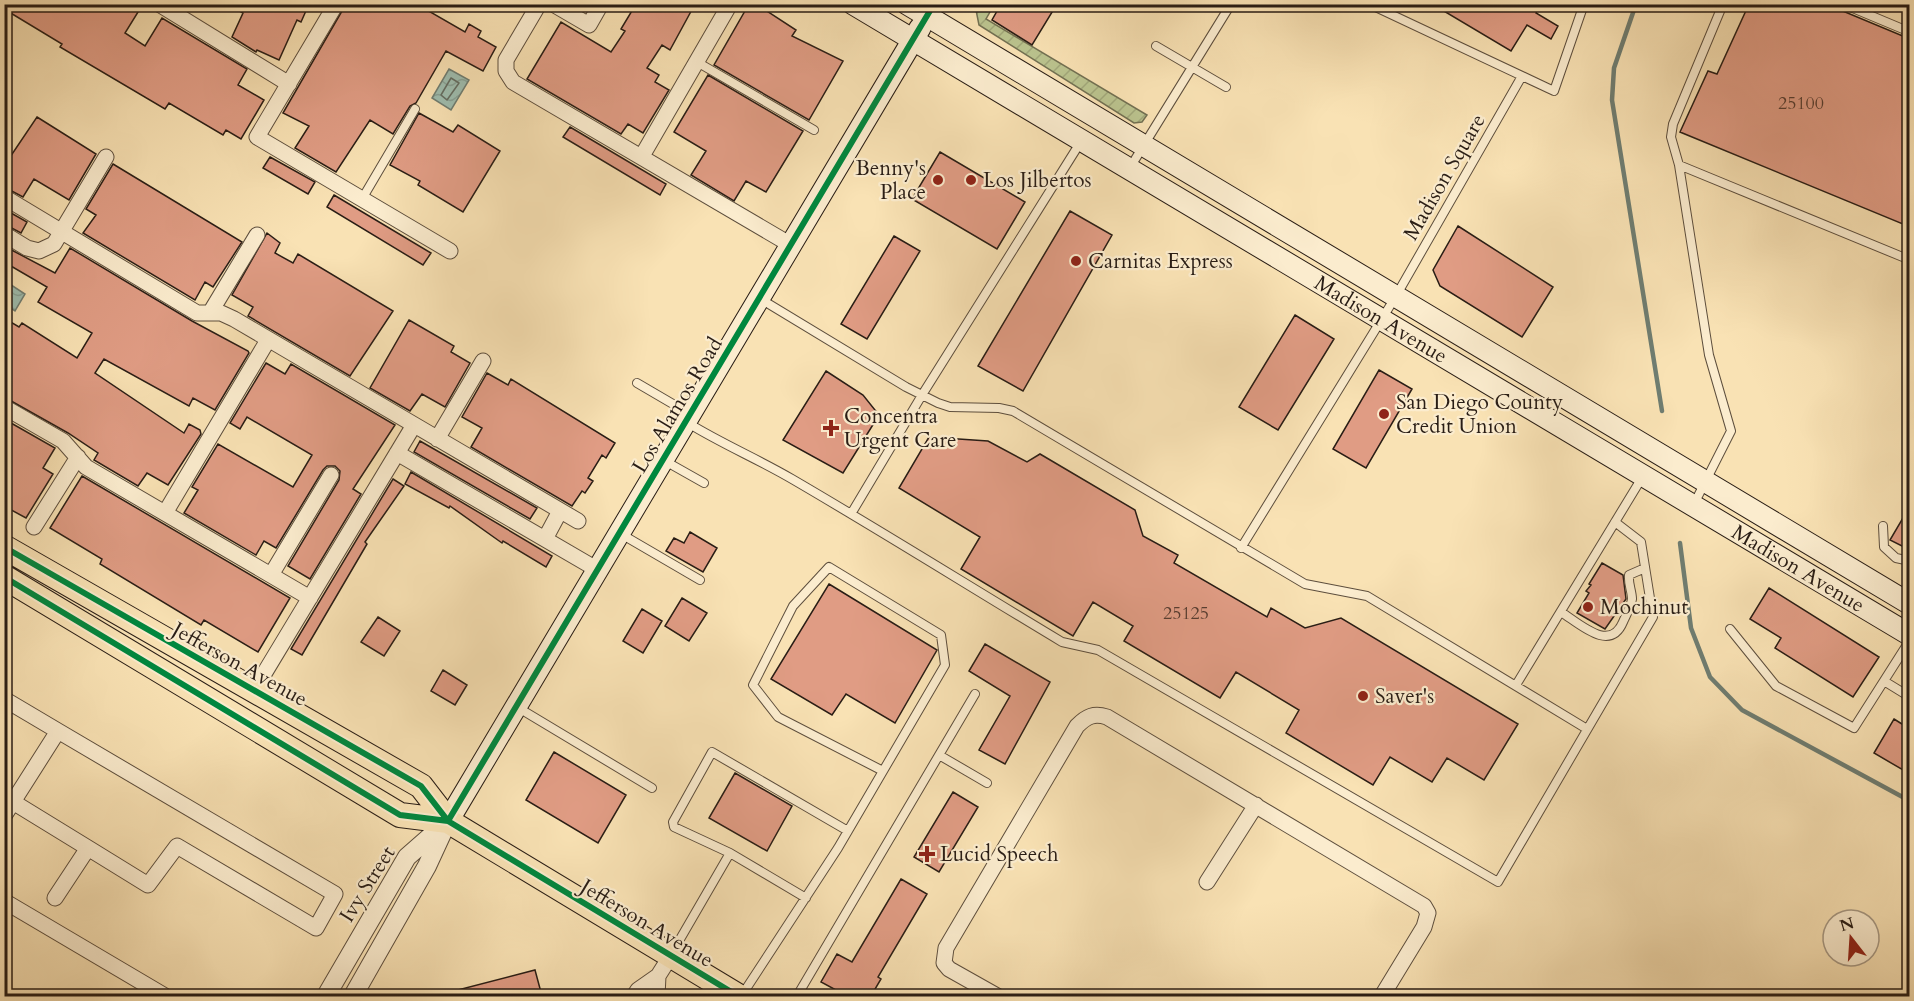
<svg xmlns="http://www.w3.org/2000/svg" width="1914" height="1001" font-family="Cardo,serif">
<style>
.garden{fill:url(#garden-furrows);stroke:#727052;stroke-width:1.5}
.water{fill:url(#water-waves);stroke:#6f7d71;stroke-width:1.5}
.lines{fill:none;stroke-linecap:round;stroke-linejoin:round}
.shore{stroke:#646d62;stroke-width:1.5}
.stream{stroke:#6f7d71;stroke-width:4.5}
.building{fill:#e09c84;stroke:#291d15;stroke-width:1.5}
.service-casing{stroke:#5d4e3d;stroke-width:10}
.minor-casing{stroke:#5d4e3d;stroke-width:17}
.tertiary-casing{stroke:#5d4e3d;stroke-width:20}
.secondary-casing{stroke:#291d15;stroke-width:23}
.primary-casing{stroke:#291d15;stroke-width:26}
.service{stroke:#fbecce;stroke-width:8}
.minor{stroke:#fbecce;stroke-width:15}
.tertiary{stroke:#fbecce;stroke-width:18}
.secondary{stroke:#fbecce;stroke-width:21}
.primary{stroke:#f9e2b4;stroke-width:24}
.cycleway-casing{stroke:#fbecce;stroke-width:10}
.cycleway{stroke:#00873e;stroke-width:6}
.poi-dot{fill:#8f2418;stroke:#fbecce;stroke-width:2}
.labels{text-anchor:middle;stroke-width:4.5;stroke-linejoin:round;paint-order:stroke}
.number-label{font-size:18px;fill:#573d31}
.poi-label{font-size:21px;fill:#291d15;stroke:#fbecce;text-anchor:start}
.street-label{font-size:21px;fill:#291d15;stroke:#fbecce}
</style>
<defs>
<pattern id="garden-furrows" width="10" height="10" patternUnits="userSpaceOnUse" patternTransform="scale(1.5)"><rect width="10" height="10" fill="#bbc48f"/><path d="M-1 1l2-2M0 10L10 0M9 11l2-2" fill="none" stroke="#a1a87a"/></pattern>
<pattern id="water-waves" width="16" height="10" patternUnits="userSpaceOnUse" patternTransform="scale(1.5)"><rect width="16" height="10" fill="#9ebdaf"/><path d="M0 5q4-4 8 0t8 0" fill="none" stroke="#88a296"/></pattern>
</defs>
<rect width="100%" height="100%" fill="#f9e2b4"/>
<filter id="stains"><feTurbulence type="fractalNoise" baseFrequency=".00333" numOctaves="4"/><feColorMatrix values="0 0 0 0 .2 0 0 0 0 .09 0 0 0 0 .02 0 0 0 .5 -.17"/></filter>
<radialGradient id="worn" r=".72"><stop offset=".6" stop-color="#630" stop-opacity="0"/><stop offset="1" stop-color="#630" stop-opacity=".3"/></radialGradient>
<path class="garden" d="M975 5H994L986 19 1147 115 1142 122 1134 123 979 25Z"/>
<path class="water" d="M449 69 469 80 451 110 432 98Z
M5 281 25 294 15 311 5 304Z"/>
<g class="lines">
<path class="shore" d="M451 78 459 83 447 100 441 95Z"/>
<path class="stream" d="M1636 4 1614 68 1612 100 1662 411
M1680 543 1691 628 1710 677 1742 710 1910 801"/>
</g>
<path class="building" d="M4 4H143L125 33 145 46 162 18 247 69 238 85 264 100 241 139 226 130 223 135 169 103 165 109 60 47 62 44 4 9Z
M227 4H309L301 22 297 20 279 60 257 50 256 52 232 37 243 13Z
M346 4H427L425 9 465 32 469 24 481 31 478 37 496 47 483 71 446 51 416 103 410 106 393 134 370 120 336 172 295 148 309 126 283 113Z
M636 4H695L670 50 662 45 647 68 659 75 655 82 669 90 643 133 628 124 621 134 527 79 561 22 611 52 625 31 621 29Z
M749 4H756L796 30 792 36 843 61 809 120 714 65Z
M1001 4H1057L1032 45 992 20Z
M1432 4H1541L1536 13 1558 26 1551 39 1527 25 1511 51Z
M1749 4H1826L1910 39V227L1680 132 1708 71 1717 74Z
M708 75 803 131 766 192 746 181 734 201 691 175 706 151 674 132Z
M419 113 453 132 458 125 500 151 463 212 418 185 420 181 390 165Z
M37 117 96 154 69 200 34 179 23 197 4 187V166Z
M570 127 666 184 660 195 563 137Z
M940 152 1025 202 997 249 912 199Z
M270 157 315 182 308 194 263 168Z
M113 164 242 242 213 287 205 282 195 300 83 233 96 215 86 209Z
M334 195 431 253 423 265 327 207Z
M4 209 27 222 21 233 4 224Z
M1070 211 1112 235 1023 391 978 366Z
M1458 226 1553 287 1522 337 1440 286 1433 270Z
M267 233 280 243 275 253 293 263 298 254 393 311 350 376 248 316 253 307 232 295Z
M894 236 920 251 867 339 841 324Z
M4 246 55 273 70 248 192 321 248 351 249 353 215 410 193 398 189 406 104 359 95 373 184 433 189 424 200 430 201 434 168 485 147 473 138 486 94 460 98 453 68 433 4 397V318L19 327 22 323 77 358 92 333 38 302 47 287 4 262Z
M1295 315 1334 339 1278 430 1239 407Z
M409 320 454 346 451 352 470 363 445 407 422 394 410 411 370 388Z
M266 363 285 374 291 364 395 425 353 489 361 494 310 579 288 566 339 480 340 471 335 466H327L323 470 276 548 264 541 256 555 184 513 198 490 192 487 218 444 293 487 312 455 247 417 240 429 230 423Z
M1379 370 1412 389 1366 468 1333 449Z
M826 371 863 395 879 415 843 473 783 440Z
M487 373 508 385 511 379 615 443 606 458 602 455 588 478 593 481 585 493 582 491 572 506 471 447 482 428 462 417Z
M4 419 55 448 43 468 53 474 26 518 4 506Z
M929 437 988 441 1027 462 1040 454 1135 510 1143 536 1178 555 1174 563 1267 617 1271 608 1305 628 1341 618 1518 724 1484 780 1447 758 1432 782 1390 757 1373 785 1286 733 1299 710 1236 672 1220 698 1124 641 1133 626 1093 602 1073 636 961 569 980 537 899 488Z
M420 441 537 508 530 519 414 452Z
M411 472 552 556 546 567 503 541 502 543 450 506 449 508 405 484Z
M82 476 290 598 258 652 204 620 201 625 100 564 102 559 50 528Z
M393 479 404 486 365 542 367 544 302 655 291 649Z
M1910 506V550L1890 540Z
M690 532 717 548 703 572 666 551 674 538 684 543Z
M1602 563 1623 575 1626 599 1605 629 1577 613 1589 593 1586 591 1591 585 1589 584Z
M829 584 937 650 895 723 846 694 832 715 771 679Z
M1769 588 1879 657 1853 697 1775 648 1781 638 1750 619Z
M682 598 707 613 689 641 665 626Z
M642 609 662 621 643 653 623 641Z
M378 617 400 631 384 656 361 642Z
M985 644 1050 682 1005 764 979 750 1010 696 969 671Z
M443 670 467 685 455 705 431 691Z
M1894 719 1910 729V774L1874 753Z
M554 752 626 795 598 843 526 800Z
M735 773 792 806 767 851 709 818Z
M953 792 978 807 939 872 914 857Z
M901 879 927 894 878 977 881 979 871 996H847L821 982 837 954 852 962Z
M535 970 542 996H451L450 992Z"/>
<g class="lines">
<g class="service-casing">
<path id="service" d="M1369 4 1554 91 1584 4
M1843 4 1910 32
M1156 46 1226 87
M697 62 814 130
M1679 165 1671 137 1673 124 1723 4
M1131 166 1231 4
M362 199 415 109
M759 298 906 387 938 403 950 407 999 408 1013 411 1305 584 1367 596 1587 729
M637 383 690 414
M688 423C722 444 758 459 792 479 883 532 972 588 1062 642L1098 650 1498 882 1653 617 1641 542 1615 522
M665 461 704 483
M1694 504 1731 431 1709 355 1679 165 1910 260
M851 514 922 395 1080 143
M1883 526 1884 547 1896 558 1910 561
M621 534 700 580
M1241 548 1396 296 1522 76
M1561 612C1580 624 1610 653 1623 622 1626 615 1631 607 1632 599 1632 591 1628 584 1629 575L1645 568
M1730 629 1776 686 1854 728 1910 640
M1884 681 1910 697
M1516 685 1643 476
M517 707 652 788
M939 755 987 783
M806 898 730 853 674 827 673 822 712 752 848 831
M672 953 730 853
M742 995 838 848 945 665 941 635 829 567 793 606 753 685 778 717 883 771
M797 996 975 694"/>
</g>
<g class="minor-casing">
<path id="minor" d="M159 4 289 84
M336 4 257 137 450 251
M539 4 506 60V71L513 82 791 245
M553 4 589 25 601 4
M642 156 730 4
M4 197 197 313H221L234 319 578 521
M4 234 27 248 39 251 54 244 106 157
M210 313 257 235
M4 407 63 441 86 467 310 598
M437 439 483 361
M397 453 598 570
M165 513 268 340
M34 527 78 457
M545 539 560 511
M271 575 331 475
M253 692 414 425
M4 699 58 731
M13 802 88 848
M4 816 58 731 335 894 316 928 177 846 148 885 88 848 55 898
M1207 882 1256 805
M4 901 165 996
M634 996 638 990 658 976 670 957
M657 996 658 976
M997 996 949 969 944 963 946 948 1077 726C1087 716 1094 713 1107 717L1424 906 1428 913 1424 927 1382 996"/>
</g>
<g class="tertiary-casing">
<path id="tertiary" d="M326 996 407 857 448 821
M353 996 427 866 445 827"/>
</g>
<g class="secondary-casing">
<g id="secondary">
<path id="s1" d="M853 4 1910 635"/>
<path d="M907 4 1910 604"/>
<path d="M448 821 920 28"/>
</g>
</g>
<g class="primary-casing">
<path id="primary" d="M4 547 421 786 448 821 738 996
M4 577 400 815 448 821"/>
</g>
<use href="#service" class="service"/>
<use href="#minor" class="minor"/>
<use href="#tertiary" class="tertiary"/>
<use href="#secondary" class="secondary"/>
<use href="#primary" class="primary"/>
<g class="cycleway-casing">
<path id="cycleway" d="M4 547 421 786 448 821 738 996
M4 577 400 815 448 821
M448 821 934 4"/>
</g>
<use href="#cycleway" class="cycleway"/>
</g>
<g class="poi-dot">
<circle cx="938" cy="180" r="6"/>
<circle cx="971" cy="180" r="6"/>
<circle cx="1076" cy="261" r="6"/>
<circle cx="1384" cy="414" r="6"/>
<path d="M828 419h6v6h6v6h-6v6h-6v-6h-6v-6h6z"/>
<circle cx="1588" cy="607" r="6"/>
<circle cx="1363" cy="696" r="6"/>
<path d="M924 845h6v6h6v6h-6v6h-6v-6h-6v-6h6z"/>
</g>
<g class="labels">
<g class="number-label">
<text x="1801" y="109">25100</text>
<text x="1186" y="619">25125</text>
</g>
<g class="poi-label">
<text x="926" y="175" text-anchor="end">Benny's<tspan x="926" dy="24">Place</tspan></text>
<text x="983" y="187">Los Jilbertos</text>
<text x="1088" y="268">Carnitas Express</text>
<text x="1396" y="409">San Diego County<tspan x="1396" dy="24">Credit Union</tspan></text>
<text x="844" y="423">Concentra<tspan x="844" dy="24">Urgent Care</tspan></text>
<text x="1600" y="614">Mochinut</text>
<text x="1375" y="703">Saver's</text>
<text x="940" y="861">Lucid Speech</text>
</g>
<g class="street-label">
<text transform="translate(1444 177) rotate(-60)" y="7">Madison Square</text>
<text dy="7" stroke="none"><textPath href="#s1" startOffset="615">Madison Avenue</textPath></text>
<text transform="translate(677 405) rotate(-59)" y="7">Los Alamos Road</text>
<text dy="7" stroke="none"><textPath href="#s1" startOffset="1101">Madison Avenue</textPath></text>
<text transform="translate(240 664) rotate(29)" y="7">Jefferson Avenue</text>
<text transform="translate(367 884) rotate(-58)" y="7">Ivy Street</text>
<text transform="translate(647 923) rotate(31)" y="7">Jefferson Avenue</text>
</g>
</g>
<rect width="1914" height="1001" fill="none" stroke="#f9e2b4" stroke-width="24"/>
<rect x="6" y="6" width="1902" height="989" fill="none" stroke="#291d15" stroke-width="3"/>
<rect x="12" y="12" width="1890" height="977" fill="none" stroke="#291d15" stroke-width="1.5"/>
<g transform="translate(1851 938) rotate(343)"><circle r="28" fill="#fbecce" stroke="#a79984" stroke-width="1.5"/>
<path d="M0-4.5L10 22L0 15L-10 22Z" fill="#8f2418"/>
<text y="-9" font-size="16" font-weight="bold" text-anchor="middle" fill="#291d15">N</text>
</g>
<rect width="100%" height="100%" filter="url(#stains)"/>
<rect width="100%" height="100%" fill="url(#worn)"/>
</svg>
